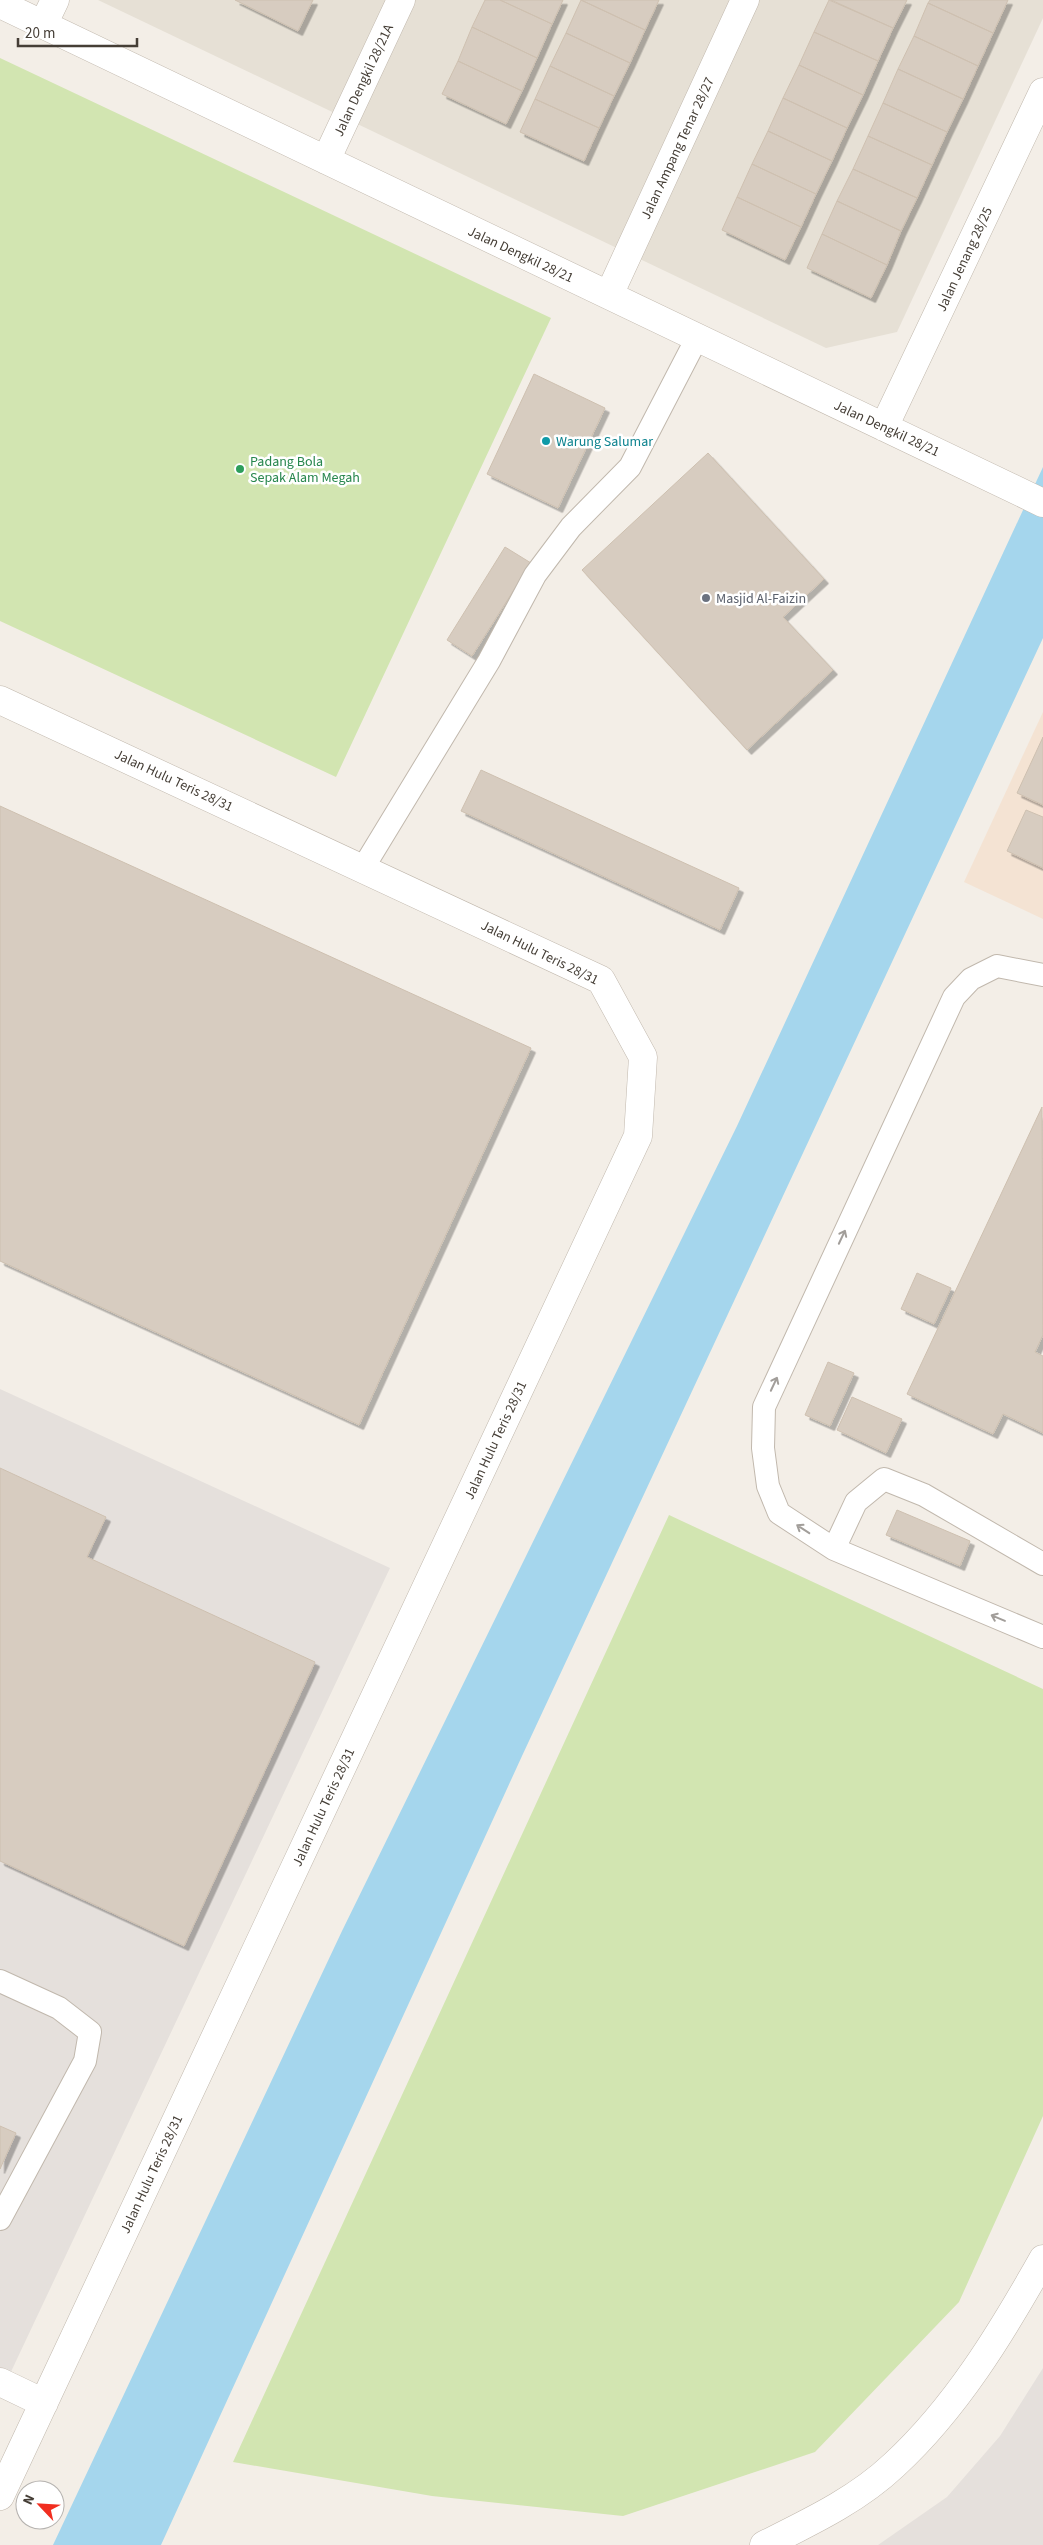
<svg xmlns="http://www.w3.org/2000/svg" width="1043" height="2545" font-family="'Source Sans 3',sans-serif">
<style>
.residential{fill:#e6e0d5}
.commercial{fill:#f4e3d3}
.industrial{fill:#e5e0dc}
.green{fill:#d2e5b1}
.water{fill:#a5d6ed}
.building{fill:#d7ccc0;stroke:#cec0b0;filter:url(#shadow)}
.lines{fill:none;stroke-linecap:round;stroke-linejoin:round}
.lane-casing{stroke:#c1b8ad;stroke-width:24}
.street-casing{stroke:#c1b8ad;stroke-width:29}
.lane{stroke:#fff;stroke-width:22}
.street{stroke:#fff;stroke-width:28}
.oneway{stroke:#a29e9a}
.culture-dot{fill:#0f9aa8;stroke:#fff;stroke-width:2}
.leisure-dot{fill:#2e9e5b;stroke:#fff;stroke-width:2}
.worship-dot{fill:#6b7280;stroke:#fff;stroke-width:2}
.labels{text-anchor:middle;stroke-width:5;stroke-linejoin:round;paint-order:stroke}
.street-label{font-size:14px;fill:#453e36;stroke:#fff}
.culture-label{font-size:14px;fill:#0d838f;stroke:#fff;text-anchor:start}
.leisure-label{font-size:14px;fill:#27864d;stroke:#fff;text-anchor:start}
.worship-label{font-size:14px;fill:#5b616d;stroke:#fff;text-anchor:start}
</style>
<defs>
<filter id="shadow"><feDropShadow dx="4.5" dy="4.5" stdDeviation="0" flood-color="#0004"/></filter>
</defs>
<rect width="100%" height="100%" fill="#f3eee7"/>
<path class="residential" d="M98 0H1043V18L897 332 826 348Z"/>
<path class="commercial" d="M1043 712V919L964 882Z"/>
<path class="industrial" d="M0 1389 390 1568 0 2395Z
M1043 2368V2545H878L947 2497 1000 2436Z"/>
<path class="green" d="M0 58 551 318 336 777 0 621Z
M669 1515 1043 1689V2116L959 2302 815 2452 623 2516 432 2496 233 2462Z"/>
<path class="water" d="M1043 467V638L522 1756 161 2545H53L342 1931 737 1126Z"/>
<path class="building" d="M235 0H313L298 31Z
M485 0H500L552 24 537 58 472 27Z
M500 0H563L552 24Z
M581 0 645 30 630 63 566 33Z
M581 0H659L645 30Z
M829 0 893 28 878 61 814 32Z
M831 0H907L893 28Z
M930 0H1008L993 33 928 3Z
M928 3 993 33 978 66 914 36Z
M472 27 537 58 522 91 458 61Z
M814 32 878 61 863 95 799 65Z
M566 33 630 63 614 96 550 66Z
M914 36 978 66 963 99 898 69Z
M458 61 522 91 506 124 442 94Z
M799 65 863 95 847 128 783 98Z
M550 66 614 96 599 128 535 99Z
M898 69 963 99 947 132 883 103Z
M783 98 847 128 832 161 768 131Z
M535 99 599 128 584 161 520 132Z
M883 103 947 132 932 165 868 136Z
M768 131 832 161 816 194 752 164Z
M868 136 932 165 917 198 853 169Z
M752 164 816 194 801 227 737 197Z
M853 169 917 198 901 231 837 201Z
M737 197 801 227 785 260 722 230Z
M837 201 901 231 887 265 822 234Z
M822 234 887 265 871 298 807 268Z
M534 374 605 408 558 508 487 474Z
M708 453 824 579 783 617 833 670 747 750 582 570Z
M505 547 531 563 472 656 447 640Z
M1043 737V805L1017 793Z
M481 770 739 888 720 930 461 811Z
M0 806 531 1048 359 1425 0 1261Z
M1026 810 1043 817V868L1007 851Z
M1042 1107 1043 1335 1035 1352 1043 1356V1433L1003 1414 993 1434 907 1394Z
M917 1273 951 1288 934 1324 901 1309Z
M828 1362 854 1373 830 1426 805 1415Z
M852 1397 902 1419 886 1453 837 1430Z
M0 1468 106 1517 87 1557 315 1662 184 1946 0 1861Z
M897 1510 970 1541 960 1566 886 1535Z
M0 2126 16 2133 0 2169Z"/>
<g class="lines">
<g class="lane-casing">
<path id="lane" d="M363 868 489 661 535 575 571 527 630 467 697 338
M1043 975 997 966 971 979 954 997 764 1407 763 1448 768 1486 779 1513 834 1549 1043 1637
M834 1549 856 1502 884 1479 924 1495 1043 1564
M0 1981 59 2008 90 2032 85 2061 0 2219"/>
</g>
<g class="street-casing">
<path id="street" d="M0 4 1043 503
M43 25 55 0
M326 160 401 0
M609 295 745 0
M884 427 1043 92
M0 700 601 980 643 1057 638 1136 0 2496
M0 2382 44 2403
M764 2545C810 2522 857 2500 894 2465 956 2408 1002 2332 1043 2259"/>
</g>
<use href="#lane" class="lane"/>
<use href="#street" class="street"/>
</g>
<defs><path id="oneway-shaft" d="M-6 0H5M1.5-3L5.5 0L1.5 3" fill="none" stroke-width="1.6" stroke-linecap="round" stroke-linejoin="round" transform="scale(1.25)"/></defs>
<g class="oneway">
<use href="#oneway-shaft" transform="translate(842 1237) rotate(-65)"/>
<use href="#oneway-shaft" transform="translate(774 1384) rotate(-65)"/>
<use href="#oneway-shaft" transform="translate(803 1529) rotate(-147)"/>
<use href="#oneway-shaft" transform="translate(998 1618) rotate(-157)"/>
</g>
<circle class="culture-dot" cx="546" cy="441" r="5"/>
<circle class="leisure-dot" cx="240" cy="469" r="5"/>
<circle class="worship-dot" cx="706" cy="598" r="5"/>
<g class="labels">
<g class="street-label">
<text transform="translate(363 80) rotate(-65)" y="5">Jalan Dengkil 28/21A</text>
<text transform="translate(677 148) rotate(-65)" y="5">Jalan Ampang Tenar 28/27</text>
<text transform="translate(521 254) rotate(25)" y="5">Jalan Dengkil 28/21</text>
<text transform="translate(964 259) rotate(-65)" y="5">Jalan Jenang 28/25</text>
<text transform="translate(887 428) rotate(25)" y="5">Jalan Dengkil 28/21</text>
<text transform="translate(174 780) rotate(25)" y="5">Jalan Hulu Teris 28/31</text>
<text transform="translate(540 952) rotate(26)" y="5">Jalan Hulu Teris 28/31</text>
<text transform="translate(495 1440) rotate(-65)" y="5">Jalan Hulu Teris 28/31</text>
<text transform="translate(323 1807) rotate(-65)" y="5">Jalan Hulu Teris 28/31</text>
<text transform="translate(151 2174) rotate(-65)" y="5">Jalan Hulu Teris 28/31</text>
</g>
<g class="culture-label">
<text x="556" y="446">Warung Salumar</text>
</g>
<g class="leisure-label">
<text x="250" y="466">Padang Bola<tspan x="250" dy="16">Sepak Alam Megah</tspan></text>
</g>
<g class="worship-label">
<text x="716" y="603">Masjid Al-Faizin</text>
</g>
</g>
<g transform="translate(40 2505) rotate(295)"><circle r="24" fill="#ffffff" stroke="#b5b2af"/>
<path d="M0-4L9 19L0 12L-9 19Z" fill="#f12e20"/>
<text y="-8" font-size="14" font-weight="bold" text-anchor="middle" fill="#453e36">N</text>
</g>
<path d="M18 38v8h119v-8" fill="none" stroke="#453e36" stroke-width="2.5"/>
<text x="25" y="38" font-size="15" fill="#453e36" stroke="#ffffff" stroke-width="4" paint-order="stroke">20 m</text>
</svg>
